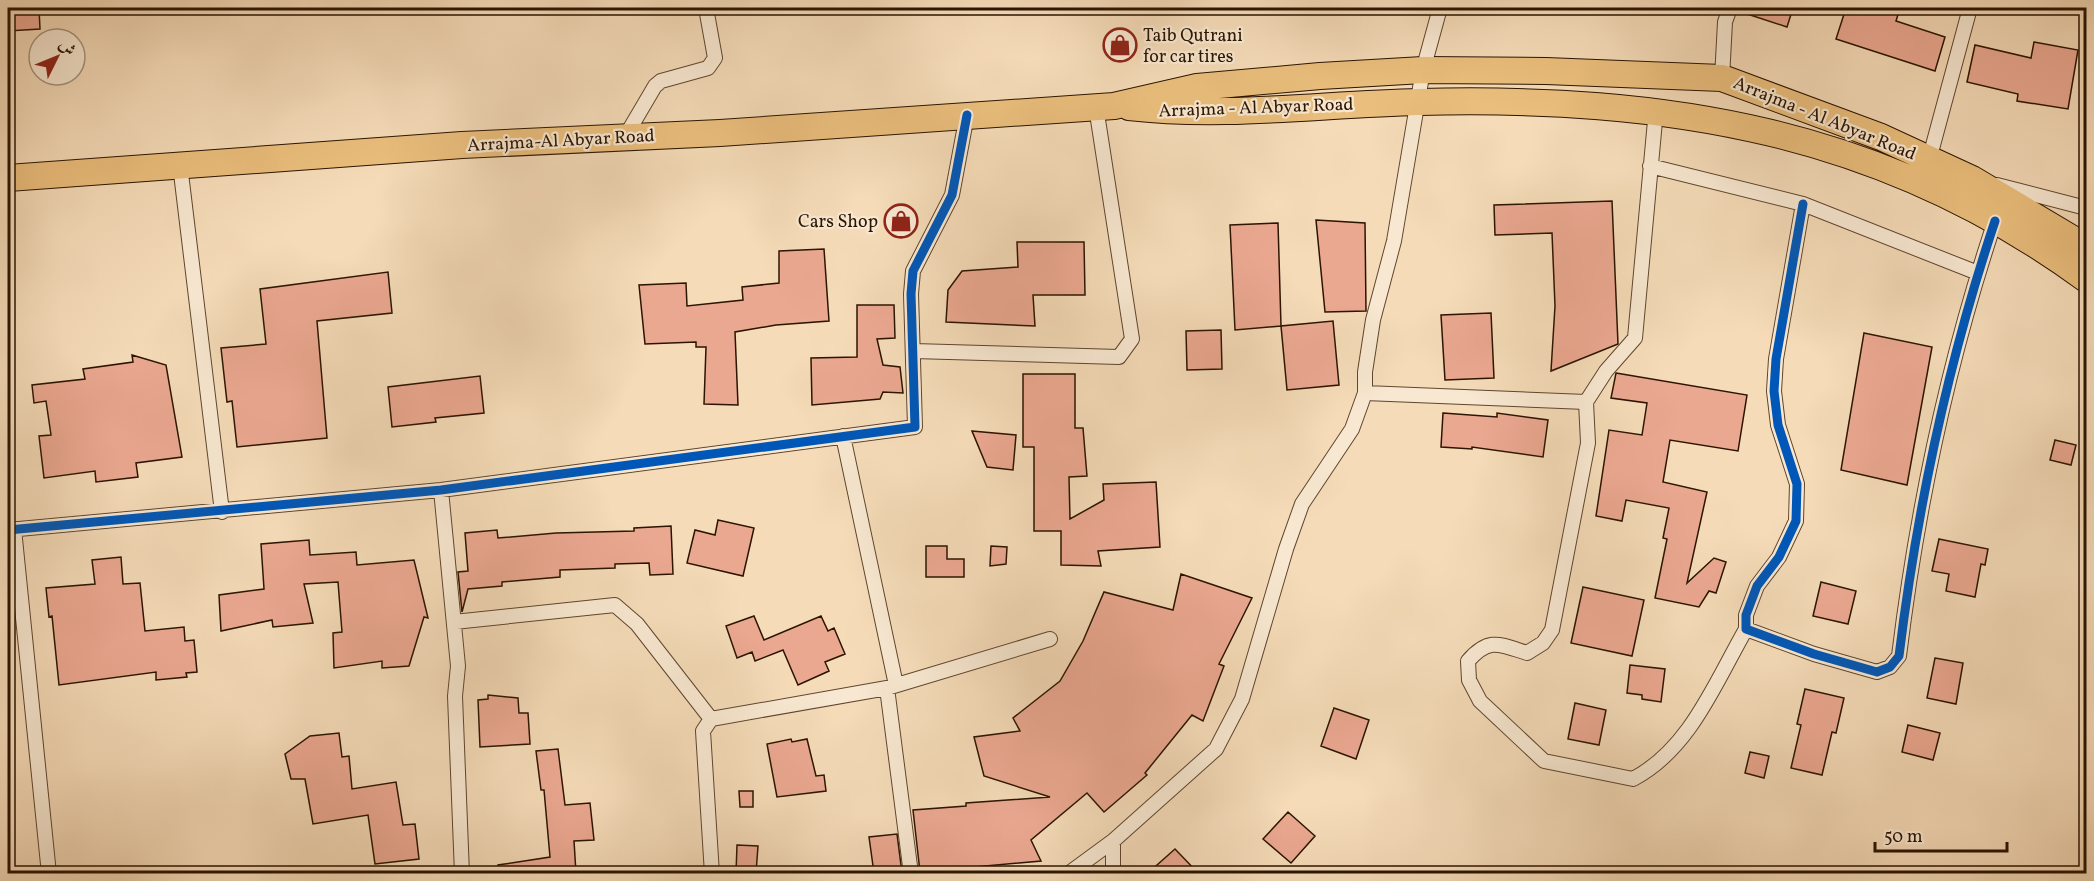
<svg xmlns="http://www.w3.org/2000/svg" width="2094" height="881" font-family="Vollkorn,Amiri,serif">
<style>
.building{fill:#eba891;stroke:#2b1400;stroke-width:1.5}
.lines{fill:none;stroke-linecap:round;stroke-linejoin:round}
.street-casing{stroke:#5e462e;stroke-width:16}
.highway-casing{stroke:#2b1400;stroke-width:28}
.street{stroke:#f8e8d1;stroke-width:14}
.highway{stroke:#eabe7c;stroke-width:26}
.cycleway-casing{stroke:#f8e8d1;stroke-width:13}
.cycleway{stroke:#0057b8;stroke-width:9}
.labels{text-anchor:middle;stroke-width:4.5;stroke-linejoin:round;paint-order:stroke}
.poi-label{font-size:18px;fill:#2b1400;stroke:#f8e8d1;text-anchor:start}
.street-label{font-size:18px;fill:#2b1400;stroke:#f8e8d1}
</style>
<rect width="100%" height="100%" fill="#f5dbb8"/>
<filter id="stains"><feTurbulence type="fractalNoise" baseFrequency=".00333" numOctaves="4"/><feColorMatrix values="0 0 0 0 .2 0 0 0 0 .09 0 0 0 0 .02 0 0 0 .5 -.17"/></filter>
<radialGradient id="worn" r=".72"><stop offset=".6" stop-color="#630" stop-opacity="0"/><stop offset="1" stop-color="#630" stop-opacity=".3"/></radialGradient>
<path class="building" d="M8 8H39L40 29 8 31Z
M1739 8H1793L1787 27 1738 11Z
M1846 8H1900L1896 21 1945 37 1935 71 1836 39Z
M2034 42 2078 50 2068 109 2017 101 2018 94 1967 82 1975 45 2031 58Z
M1612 201 1618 344 1551 371 1555 306 1552 233 1495 235 1494 205Z
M1316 220 1365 223 1366 311 1325 312Z
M1278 223 1281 326 1235 330 1230 225Z
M1017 242H1084L1085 295H1033L1035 326 946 322 948 290 962 271 1018 267Z
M824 249 829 321 776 325 735 332 738 405 704 404 706 347H696V342L645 344 639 285 686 283 687 306 743 300 742 287 779 283V251Z
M388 272 392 313 317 321 327 438 237 447 232 401 227 402 221 348 266 344 260 289Z
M857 305H894L895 338 877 339 883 365 900 367 903 393 883 392 880 399 812 405 811 358 857 357Z
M1491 313 1494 378 1445 380 1441 315Z
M1333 321 1339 385 1287 390 1281 326Z
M1221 330 1222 369 1187 370 1186 331Z
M1864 333 1932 347 1907 485 1841 470Z
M132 355 166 365 182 457 136 463 138 477 96 482 95 471 44 478 39 436 51 435 46 401 34 403 32 385 85 379 83 369 133 362Z
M1616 373 1747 395 1738 451 1670 440 1663 482 1707 492 1687 583 1714 558 1726 562 1716 593 1709 591 1699 607 1655 598 1667 539 1663 538 1669 508 1626 500 1622 521 1596 516 1609 430 1642 435 1647 403 1611 398Z
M1023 374H1075V428H1083L1087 476 1069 477 1070 519 1104 500 1103 484 1156 482 1160 547 1098 551 1101 566 1061 565V531H1034V447H1023Z
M480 376 484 413 435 418 436 422 392 427 388 387Z
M1443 413 1497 417V413L1548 420 1543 457 1472 447V449L1441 447Z
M972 431 1016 435 1013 470 987 467Z
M2055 440 2076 445 2071 465 2050 460Z
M718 520 754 528 743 576 687 563 695 530 715 535Z
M671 526 673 574 650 575 649 563 615 564V568L560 570V577L502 582V586L468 589 462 612 458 572 468 571 465 533 497 530 498 538 556 533 634 531V528Z
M1939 539 1988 549 1985 565 1981 564 1975 597 1946 591 1949 574 1932 571Z
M309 540 310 555 356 552 357 565 414 560 428 618 424 617 409 666 382 668V661L334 668 333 633 342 632 338 582 304 584 313 623 273 627 272 620 221 631 219 595 264 589 261 544Z
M926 546H947V559H964V577H926Z
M991 546 1007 547 1006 564 990 566Z
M121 557 123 584 140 583 145 631 184 627 185 641 194 640 197 672 186 673 187 677 156 680V672L59 685 52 616 49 617 46 588 95 584 92 560Z
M1181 574 1252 598 1219 664 1224 666 1203 721 1192 715 1145 773 1147 775 1104 812 1087 793 1031 840 1041 861 920 872 913 810 966 806V803L1050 797 984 776 974 737 1020 731 1013 718 1060 681 1083 641 1104 592 1173 610Z
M1821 582 1856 591 1848 624 1813 616Z
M1583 587 1644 600 1632 656 1571 643Z
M754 616 764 640 821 616 828 631 834 628 845 654 825 662 829 671 798 685 783 650 755 661 752 652 737 658 726 626Z
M1935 658 1963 663 1956 704 1927 698Z
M1630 665 1665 669 1661 702 1642 699V695L1627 693Z
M1805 689 1844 698 1836 733 1832 732 1822 775 1791 768 1801 725 1797 724Z
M488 695 518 698 519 713H528L530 744 480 747 478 700 488 699Z
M1575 703 1606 710 1599 745 1568 739Z
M1334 708 1369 720 1356 759 1321 746Z
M1908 725 1940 733 1933 760 1902 752Z
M339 733 342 757 349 756 352 789 396 782 403 825 415 824 419 859 375 864 368 815 313 824 305 779H291L285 754 310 736Z
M791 739 792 742 807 739 816 776 824 775 826 791 777 797 767 744Z
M558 749 565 805 590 803 594 840 574 841 576 873H498V865L550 857 544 790H541L536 751Z
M1750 752 1769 756 1764 778 1745 773Z
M739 791H753V807H740Z
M1288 812 1315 836 1291 863 1263 839Z
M897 834 902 873H874L869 837Z
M737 845 758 846 756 873H736Z
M1175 849 1198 873H1148Z"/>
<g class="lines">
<g class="street-casing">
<path id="street" d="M1722 78 1725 22 1730 8
M625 137 655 86 661 81 708 68 715 58 706 8
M1929 160 1970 8
M180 165 222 512
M1650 166 1803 204 1978 273
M1997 185 2086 208
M1803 204 1776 359 1774 391 1778 425 1797 484 1796 521 1779 557 1757 586 1746 615V629L1814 654 1877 672 1890 667 1899 656C1917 509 1948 362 1995 221
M914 351 1119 357 1132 339 1096 107
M1365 393 1586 402 1606 371 1635 338 1656 110
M1586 402 1588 443 1552 630 1543 643 1527 653C1499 644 1489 637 1468 661L1469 680 1480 701 1544 761 1633 779C1690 749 1715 683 1746 629
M843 436 896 685
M441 490 458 666 455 696 462 874
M14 529 49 874
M8 530 441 490 915 427 911 294 913 271 952 195 967 115
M454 622 615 605 637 624 711 719
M887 688 911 874
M712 874 703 731 711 719 887 688 1050 639
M1068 874 1113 841 1216 749 1242 699 1286 549 1302 504 1352 429 1365 393V372L1373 320 1394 241 1423 70 1440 8
M1113 874V841"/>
</g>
<g class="highway-casing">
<path id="highway" d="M1129 107C1225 118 1323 104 1419 102 1666 96 1882 130 2086 279
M8 178 462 145 720 133 1114 106 1197 87 1320 76 1423 70 1546 71 1722 78 1881 137 1972 179 2086 247"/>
</g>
<use href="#street" class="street"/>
<use href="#highway" class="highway"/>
<g class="cycleway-casing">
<path id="cycleway" d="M1803 204 1776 359 1774 391 1778 425 1797 484 1796 521 1779 557 1757 586 1746 615V629L1814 654 1877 672 1890 667 1899 656C1917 509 1948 362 1995 221
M8 530 441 490 915 427 911 294 913 271 952 195 967 115"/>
</g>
<use href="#cycleway" class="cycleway"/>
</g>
<defs>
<g id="shop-ring" transform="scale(1.725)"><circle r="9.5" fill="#f8e8d1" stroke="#8f2418" stroke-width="1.5"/><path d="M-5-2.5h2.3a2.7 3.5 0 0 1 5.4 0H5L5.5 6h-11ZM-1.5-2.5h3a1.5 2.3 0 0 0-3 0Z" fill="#8f2418"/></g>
</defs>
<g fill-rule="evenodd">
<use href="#shop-ring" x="1120" y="45"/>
<use href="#shop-ring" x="901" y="221"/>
</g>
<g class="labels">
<g class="poi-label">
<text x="1143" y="41">Taib Qutrani<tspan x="1143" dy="21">for car tires</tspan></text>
<text x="878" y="227" text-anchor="end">Cars Shop</text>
</g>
<g class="street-label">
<text transform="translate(1256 107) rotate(-2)" y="6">Arrajma - Al Abyar Road</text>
<text transform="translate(1825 118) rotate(22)" y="6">Arrajma - Al Abyar Road</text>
<text transform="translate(561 140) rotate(-3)" y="6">Arrajma-Al Abyar Road</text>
</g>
</g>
<rect width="2094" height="881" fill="none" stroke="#f5dbb8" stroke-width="30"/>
<rect x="9" y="9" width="2076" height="863" fill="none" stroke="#2b1400" stroke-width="3"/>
<rect x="15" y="15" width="2064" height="851" fill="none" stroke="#2b1400" stroke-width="1.5"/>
<g transform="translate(57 57) rotate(47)"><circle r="28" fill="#f8e8d1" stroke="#a6937d" stroke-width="1.5"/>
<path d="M0-4.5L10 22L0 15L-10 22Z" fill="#8f2418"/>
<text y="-9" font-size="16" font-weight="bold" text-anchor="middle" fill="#2b1400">ش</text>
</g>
<path d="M1875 842v9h132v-9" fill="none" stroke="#2b1400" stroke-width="3"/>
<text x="1884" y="842" font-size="18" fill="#2b1400" stroke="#f8e8d1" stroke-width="4.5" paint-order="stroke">50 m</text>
<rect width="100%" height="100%" filter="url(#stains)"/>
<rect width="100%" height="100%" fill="url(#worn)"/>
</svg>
